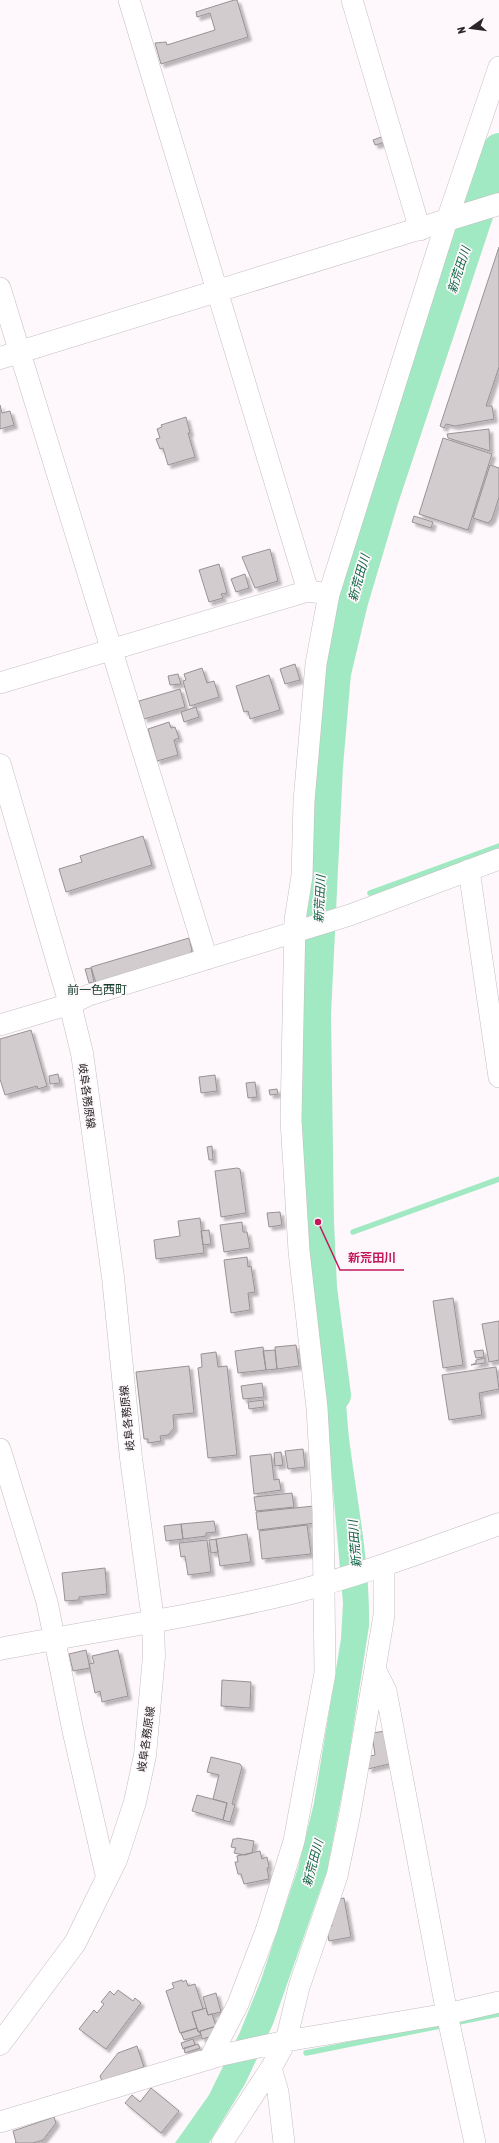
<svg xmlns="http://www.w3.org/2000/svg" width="499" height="2143" font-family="'Asap Condensed','Noto Sans JP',sans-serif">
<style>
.water{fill:#a0e9c2}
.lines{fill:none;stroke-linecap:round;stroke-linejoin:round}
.stream{stroke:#a0e9c2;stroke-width:5.5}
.river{stroke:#a0e9c2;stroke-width:32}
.building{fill:#d2cccf;stroke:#989295;filter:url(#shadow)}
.minor-casing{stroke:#c4bec1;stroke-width:22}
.tertiary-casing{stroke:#c4bec1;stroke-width:23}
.secondary-casing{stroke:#c4bec1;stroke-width:23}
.minor{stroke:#fff;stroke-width:21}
.tertiary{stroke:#fff;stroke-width:22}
.secondary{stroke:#fff;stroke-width:22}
.labels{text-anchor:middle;stroke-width:3.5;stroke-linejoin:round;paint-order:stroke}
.street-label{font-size:11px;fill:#282627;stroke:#fef7fb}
.water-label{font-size:12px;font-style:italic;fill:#0d6643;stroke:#fef7fb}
.neighbourhood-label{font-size:12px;fill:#103c28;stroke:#fef7fb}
.leader{fill:none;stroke:#c2185b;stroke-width:1.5}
.callout-dot{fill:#c2185b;stroke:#fef7fb;stroke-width:1.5}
.callout-label{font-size:12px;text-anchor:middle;font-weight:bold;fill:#c2185b;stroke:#fef7fb;stroke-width:3.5;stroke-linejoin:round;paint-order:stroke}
</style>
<defs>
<filter id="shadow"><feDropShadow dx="3.5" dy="3.5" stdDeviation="1" flood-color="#0004"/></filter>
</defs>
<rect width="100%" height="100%" fill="#fef7fb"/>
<path class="water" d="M343 1349C345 1381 346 1414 350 1446 358 1506 370 1565 369 1626L347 1768 327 1871 273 2024 245 2084 209 2143H175L209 2095 240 2032 261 1980 298 1868 314 1803 341 1639 343 1603 321 1352Z"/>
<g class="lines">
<path class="stream" d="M370 893 499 846
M353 1232 499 1179
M454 2023 499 2014
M306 2053 445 2025"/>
<path class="river" d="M335 1395 321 1288 318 1222 315 1014 327 766 335 673 352 602 382 501 499 149"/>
</g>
<path class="building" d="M234 0H237L248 37 161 64 155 43 166 42 167 45 215 30 210 13 197 17 196 12Z
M384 136 386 142 375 145 373 140Z
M499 247V367L486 406H492L494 419 455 426 446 424 444 428 440 426Z
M0 405 2 413 10 411 14 425 0 429Z
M186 417 190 433H188L195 457 168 465 163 448 160 449 156 439 160 438 157 429 162 427 161 425Z
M489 429 490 451 448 438 447 434Z
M443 438 492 454 468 530 419 514Z
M490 465 499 468V497L492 519 488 523 473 518Z
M414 516 433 522 431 528 412 522Z
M270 549 278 581 255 588 242 557Z
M219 564 227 593 221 594 223 598 209 602 199 570Z
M245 574 249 588 236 592 231 579Z
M295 664 300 680 285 684 280 669Z
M202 668 207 683 214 681 219 697 190 706 183 681 186 680 184 674Z
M178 674 181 684 170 685 168 676Z
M269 675 280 710 250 719 248 711 244 712 236 686Z
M180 689 185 707 144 719 139 701Z
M196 707 199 717 184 722 181 712Z
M169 722 171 728 175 727 179 738 174 740 178 755 157 761 148 729Z
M143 836 152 865 66 892 59 869 82 862 80 856Z
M189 938 192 950 189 955 96 983 91 967Z
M91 968 94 982 89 983 85 969Z
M31 1030 47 1086 38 1089 37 1086 5 1095 0 1079V1039Z
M58 1074 60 1083 50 1084 49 1076Z
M215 1075 217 1091 201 1093 199 1077Z
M255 1082 257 1097 248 1098 246 1083Z
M277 1089 278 1094 270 1095 269 1090Z
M212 1146 213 1160H209L207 1147Z
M237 1168 240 1169 246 1213 221 1217 215 1171Z
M280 1212 282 1225 269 1227 267 1213Z
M200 1218 204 1253 156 1259 154 1240 180 1236 178 1221Z
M242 1222 243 1232H247L250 1248 224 1252 220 1225Z
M209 1230 211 1244 203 1245 201 1231Z
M247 1257 248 1267 251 1266 255 1292 248 1293 250 1310 231 1313 224 1260Z
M453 1298 463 1365 443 1368 433 1301Z
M499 1321V1360L489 1362 482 1324Z
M296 1345 299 1366 277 1369 275 1347Z
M263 1347 266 1370 238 1373 235 1351Z
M275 1350 277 1369 266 1370 263 1351Z
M483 1350 484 1357 476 1358 474 1351Z
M216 1352 218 1367 227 1366 237 1455 208 1458 198 1368 202 1367 201 1354Z
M485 1358V1363L471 1365 476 1363V1360Z
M189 1366 194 1413 173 1415 174 1428 168 1435 160 1436 161 1441 148 1443V1439H144L136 1372Z
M496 1367 499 1389 479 1393 482 1415 449 1420 442 1375Z
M262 1383 264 1397 243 1399 241 1386Z
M263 1400 264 1407 249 1409 248 1402Z
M303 1449 305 1467 288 1469 285 1451Z
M281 1452 283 1465 275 1466 274 1453Z
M271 1454 274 1480 279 1479 281 1490 254 1494 250 1456Z
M292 1493 294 1507 256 1511 254 1497Z
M314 1506 316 1523 258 1530 256 1512Z
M214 1521 216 1532 206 1533V1536L183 1539 181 1524Z
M181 1524 183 1539 166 1541 164 1526Z
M307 1525 311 1554 262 1559 259 1531Z
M247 1534 251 1562 220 1566 216 1539Z
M216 1539 218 1552 211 1553 209 1540Z
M207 1540 211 1572 188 1575 185 1556 181 1557 179 1543Z
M105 1568 107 1594 79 1597V1600L65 1601 62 1573Z
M86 1650 90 1668 73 1671 69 1654Z
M118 1650 128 1696 102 1702 100 1691 95 1693 89 1664 94 1663 92 1656Z
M222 1680 251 1682 250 1708 221 1706Z
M386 1731 393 1763 368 1769 370 1756 375 1755 372 1733Z
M211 1757 240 1764 242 1767 232 1804 235 1805 230 1822 223 1820 227 1803 213 1799 219 1775 207 1772Z
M197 1795 227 1803 223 1820 192 1811Z
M237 1838 254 1841 252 1853 245 1855 234 1853 236 1848 231 1847 233 1839H236Z
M260 1851 262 1859 267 1857 269 1867 267 1868 269 1879 244 1884 241 1874H238L235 1862H238L237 1856Z
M344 1898 351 1937 329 1941 326 1927 332 1926 330 1914 334 1900Z
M182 1980 183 1982 186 1980 188 1986 195 1984 203 2009 192 2012 197 2028 180 2033 166 1991 174 1988 172 1983Z
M118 1990 133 2001 135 1998 141 2003 106 2049 79 2029 94 2010 97 2013 104 2004 101 2002 110 1991 114 1995Z
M216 1993 221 2012 208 2015 203 1997Z
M206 2008 208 2015 212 2014 216 2026 198 2032 192 2012Z
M214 2027 217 2035 202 2039 200 2031Z
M197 2028 201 2035 184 2040 181 2033Z
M193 2039 195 2045 183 2049 181 2043Z
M198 2044 200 2048 185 2053 184 2048Z
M137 2046 144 2067 102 2081 100 2076 118 2053Z
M151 2088 179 2111 161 2133 125 2103 132 2095 140 2102Z
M54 2117 56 2123 43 2140 33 2143H15L16 2142 13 2131Z"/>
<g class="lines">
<g class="minor-casing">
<path id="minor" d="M352 0 420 230
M0 288 207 959
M329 594 447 220 499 67
M0 683 308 591 129 0
M469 870 499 1077
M0 1025 70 1004 89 995 350 915 499 859
M0 1449 47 1602 73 1731 107 1879
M384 1566V1615L375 1669 386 1691 447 2014 475 2143
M210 2058 238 2004 267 1928 294 1841 325 1673 323 1511 317 1408 299 1251 291 1120 295 920 302 876 304 801 316 664 329 594 308 591
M0 2122 222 2055 286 2041 447 2014 499 2002
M222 2143 271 2068
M284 2143 278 2092 271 2068 286 2041 299 1987 337 1876 350 1813 375 1669"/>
</g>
<g class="tertiary-casing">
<path id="tertiary" d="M0 358 499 204
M0 1649C98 1630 198 1616 295 1592 364 1574 432 1548 499 1524"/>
</g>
<g class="secondary-casing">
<path id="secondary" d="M0 765 70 1004 82 1053 113 1277 131 1458 153 1620 154 1656 145 1755 135 1802 116 1860 75 1943 0 2044"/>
</g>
<use href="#minor" class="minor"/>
<use href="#tertiary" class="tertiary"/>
<use href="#secondary" class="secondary"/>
</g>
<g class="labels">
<g class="street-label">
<text transform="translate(87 1096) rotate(82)" y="4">岐阜各務原線</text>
<text transform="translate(127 1418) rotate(-96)" y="4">岐阜各務原線</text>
<text transform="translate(146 1739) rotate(-82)" y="4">岐阜各務原線</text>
</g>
<g class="water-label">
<text transform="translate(459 270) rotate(-72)" y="4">新荒田川</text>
<text transform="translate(359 578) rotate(-74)" y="4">新荒田川</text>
<text transform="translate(320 899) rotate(-87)" y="4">新荒田川</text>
<text transform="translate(355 1544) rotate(-95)" y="4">新荒田川</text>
<text transform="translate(313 1863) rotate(-75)" y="4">新荒田川</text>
</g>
<g class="neighbourhood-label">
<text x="97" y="994">前一色西町</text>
</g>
</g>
<path class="leader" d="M318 1222L340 1270H404"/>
<circle class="callout-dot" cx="318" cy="1222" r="4"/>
<g class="callout-label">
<text x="372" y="1262">新荒田川</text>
</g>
<g transform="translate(471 28) rotate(256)" stroke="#fef7fb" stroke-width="3" paint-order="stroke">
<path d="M0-3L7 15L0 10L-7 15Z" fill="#282627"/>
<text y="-6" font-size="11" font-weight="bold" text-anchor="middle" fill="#282627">N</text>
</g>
</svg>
